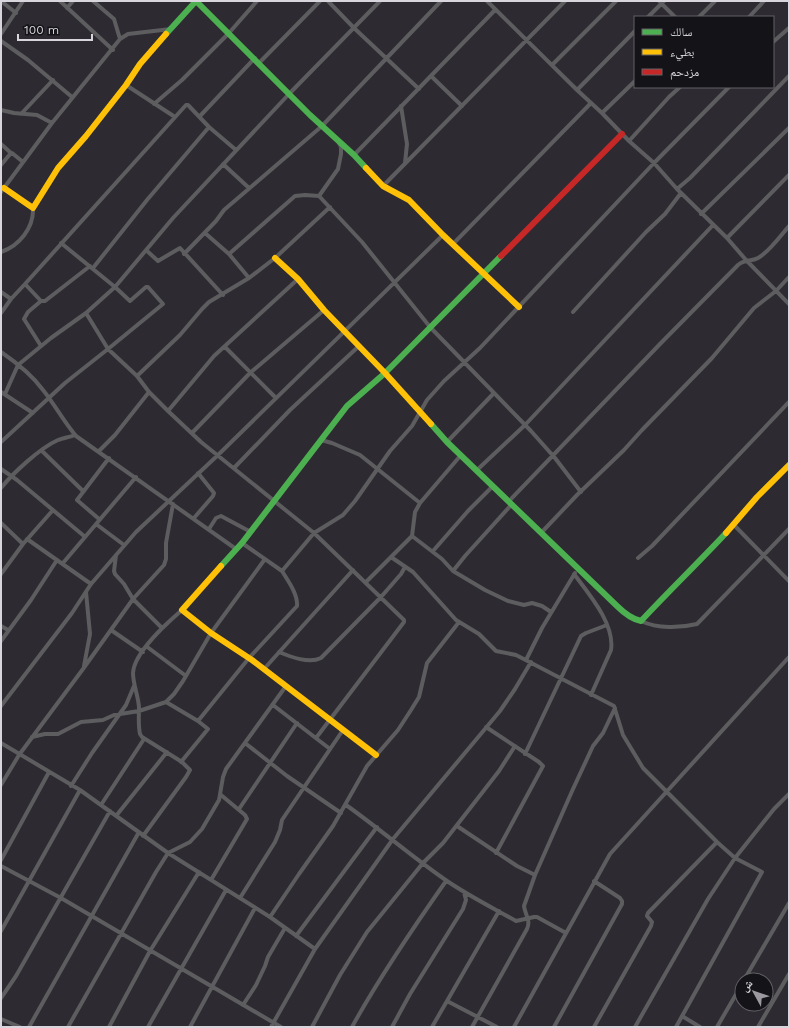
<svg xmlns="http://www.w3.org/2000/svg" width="790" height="1028" font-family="'Work Sans','Noto Naskh Arabic',sans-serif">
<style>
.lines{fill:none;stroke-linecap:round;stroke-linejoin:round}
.street{stroke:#5d5c5e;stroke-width:4}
.fast{stroke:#4caf50;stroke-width:6}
.slow{stroke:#ffc107;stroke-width:6}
.jam{stroke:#c62828;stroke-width:6}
</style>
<rect width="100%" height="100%" fill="#2d2b31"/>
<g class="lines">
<path class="street" d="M1 1 16 13
M60 1 113 50
M93 1 114 19 120 39
M328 1 354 28 419 89
M487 1 577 90 602 113 629 141 654 163 677 189 727 238 746 260 789 304
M659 1 675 17
M67 8 73 1
M648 17 664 1
M699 17 715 1
M749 17 764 1
M1 34 23 1
M1 41 28 60 72 97
M773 42 789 28
M259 63 320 1
M552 65 616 1
M431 76 462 106
M126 85 175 117
M577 90 635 31
M154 104 182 80 229 33 257 1
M401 106 407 144 405 163
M1 110 14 113 37 115 52 123
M602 113 635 81
M21 114 53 80
M200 116 255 58
M629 141 669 97 680 87
M339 143 341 147V154L338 169 319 196 362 242 430 327 531 431 555 458 581 492
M1 144 11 153H12L23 162
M354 155 495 10
M223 164 249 188
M1 165 11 153
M383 186 565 1
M677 189 690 178 789 76
M1 192 52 123 120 39 128 34 171 29
M701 214 789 128
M205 233 229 254 249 278
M727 238 789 175
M61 243 115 287 173 218 289 94 380 1
M453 244 591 103
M146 250 158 261 180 248 223 295
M1 252C19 246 34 228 33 208
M184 254 216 221 224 210 322 126 441 1
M229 254 295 196 305 195 319 196
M93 268 147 200 209 127
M25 284 186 105H188L209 127 236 150
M115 287 130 301 146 287H148L163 304 108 349 86 313Z
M1 292 11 299
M41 301 28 312 24 319 41 346
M573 312 646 232 665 214 681 193
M1 313 11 299 25 284 41 301H45L90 266
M225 347 275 397
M1 352C17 363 32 375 43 390 55 405 64 422 76 436L236 549
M137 376 180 335 202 309 209 302 249 278 275 258 330 207
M1 392 33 413
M5 394 18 365 51 338 86 313
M168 411 214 356 298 279
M192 433 250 373 324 310
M321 440 332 443 360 455 420 503
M1 442 65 383 108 349 137 376 149 392 168 411 201 442 314 533 404 620V622L316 738
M447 442 494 393
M42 451 83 491
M99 451 115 435 149 392
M234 468 290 410 359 346
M1 469 17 480 84 536
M477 470 525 425 713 225
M1 488C13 473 40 448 58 440 63 438 70 437 75 435
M509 501 660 344 738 265C745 259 751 262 758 258 769 252 781 235 789 226
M194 518 213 496 214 493 198 473
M99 519 77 500 109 458
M1 523 23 544
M96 524 124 545
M733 524 789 581
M209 529 216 518 221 516 249 531
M541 533 577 495 624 450 642 430 712 358 754 308 776 291 789 277
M412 536 442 559 453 571 485 590 508 601 524 605 532 603 542 606 551 612
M27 539 91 584
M242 543 282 571 314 533 343 515 355 501 390 451 412 426 427 400 444 381 480 348 654 163 729 87
M433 551 468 511 493 486
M116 555 114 571 115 574 124 584 133 599 162 628
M391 557 413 572 456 620 479 634 496 651 516 655 614 706 623 735 643 768 717 842 735 858 762 872 676 1027
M638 558 652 546 789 402
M63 563 136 477
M453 571 465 556 512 504
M1 574 23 544 53 510
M574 574C589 594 615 624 611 650L591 695
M366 582 412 536 415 512 420 503 461 455
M641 621C658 629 680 628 697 624L789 529
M1 626 8 630
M111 630 143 652
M1 641 31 600 57 560
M146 646 186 676
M279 652C291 657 309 664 321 658L381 597 401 574 405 567
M526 660 542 628 575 573
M84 666 90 634 86 592
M264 669 353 570
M166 702 198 721 208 729 181 762
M273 705 330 749
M1 706 72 613 91 584 136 532 218 455 443 235
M198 721 249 658 297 606C298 594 288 581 282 571
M486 727 539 762 543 766 496 853
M32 737 45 734H58L81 722 103 720 114 715 139 711 166 702 174 694 183 681 211 633 265 559
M1 743 80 790 168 853 270 917 315 949
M245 743 287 776 341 813
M525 754 581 636 586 633 607 625
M1 785 19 755 83 669 133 599 164 565 166 559V543L173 504
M71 786 92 753 126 705 134 686
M101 805 144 739
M346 805C380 829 412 857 447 881 469 896 493 908 516 921L534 917H537L566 933
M239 809 297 723
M116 816 167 752
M457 826 517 866 535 875
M143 836 186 777 190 770 182 762 142 737 140 734C138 725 139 716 139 707 138 695 133 684 133 673 134 652 167 623 182 610
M1 860 49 772
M1 866 61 898 281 1027
M211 880 247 819 245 815 221 795
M240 898 275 842 280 830 282 820 286 814 343 730
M270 917 299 874 333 826 367 766 398 730 411 710 419 697 427 663 459 622
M1 931 80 790
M296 936 377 827
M744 980 789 903
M1 998 16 976 110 811
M447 1001 497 1027
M243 1005 256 985 265 966 268 957 285 928
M682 1016 700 1027
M1 1019 20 1027
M29 1027 139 832
M68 1027 156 872 168 853 190 842 202 829 219 800 223 777 226 769 286 686
M109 1027 150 951 199 872
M148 1027 226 890
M190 1027 255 908
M271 1027 315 949 393 839 500 711 515 689 531 662
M312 1027 340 975 367 932 423 863 443 843 499 771 515 746
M352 1027C380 976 413 928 446 881
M392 1027 410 994 463 909 466 900 464 892
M432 1027 499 911
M472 1027 527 929C531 920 525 915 524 906L535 875 573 789 593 746 603 733 615 708
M514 1027 610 854 789 657
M554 1027 622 904V901L620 898 594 881
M594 1027 651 926 652 922 647 916 648 913 717 842
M635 1027 708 899 735 858 774 809 789 794
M717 1027 742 984
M758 1027 789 974"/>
<path class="fast" d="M166 34 196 1 310 115 354 155 366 168
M431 424 447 442 617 606C624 613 631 619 641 621 669 591 698 563 726 533
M221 566 242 543 347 406 385 373 501 256"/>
<path class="slow" d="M366 168 383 186 409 200 443 235 519 307
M4 188 33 208 58 168 86 136 126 85 140 64 166 34
M275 258 298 279 324 310 385 373 431 424
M726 533 757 497 789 465
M221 566 182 610 211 633 252 660 376 755"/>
<path class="jam" d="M501 256 622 134"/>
</g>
<rect width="790" height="1028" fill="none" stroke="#d8d6dc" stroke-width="4"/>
<rect x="634" y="16" width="140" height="72" fill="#141317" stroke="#626166"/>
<rect x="642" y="29" width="20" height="6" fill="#4caf50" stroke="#626166"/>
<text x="670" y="36" font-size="12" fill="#d8d6dc">سالك</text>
<rect x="642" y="49" width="20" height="6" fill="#ffc107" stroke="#626166"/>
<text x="670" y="56" font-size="12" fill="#d8d6dc">بطيء</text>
<rect x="642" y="69" width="20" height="6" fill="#c62828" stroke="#626166"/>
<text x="670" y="76" font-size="12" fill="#d8d6dc">مزدحم</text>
<g transform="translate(754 992) rotate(310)"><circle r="19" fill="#141317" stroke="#626166"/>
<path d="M0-3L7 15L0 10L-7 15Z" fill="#9c9aa0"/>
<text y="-6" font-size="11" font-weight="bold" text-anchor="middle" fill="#d8d6dc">ش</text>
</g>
<path d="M18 34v6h74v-6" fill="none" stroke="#d8d6dc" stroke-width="2"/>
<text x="24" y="34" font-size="12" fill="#d8d6dc" stroke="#141317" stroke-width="3" paint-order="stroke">100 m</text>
</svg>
